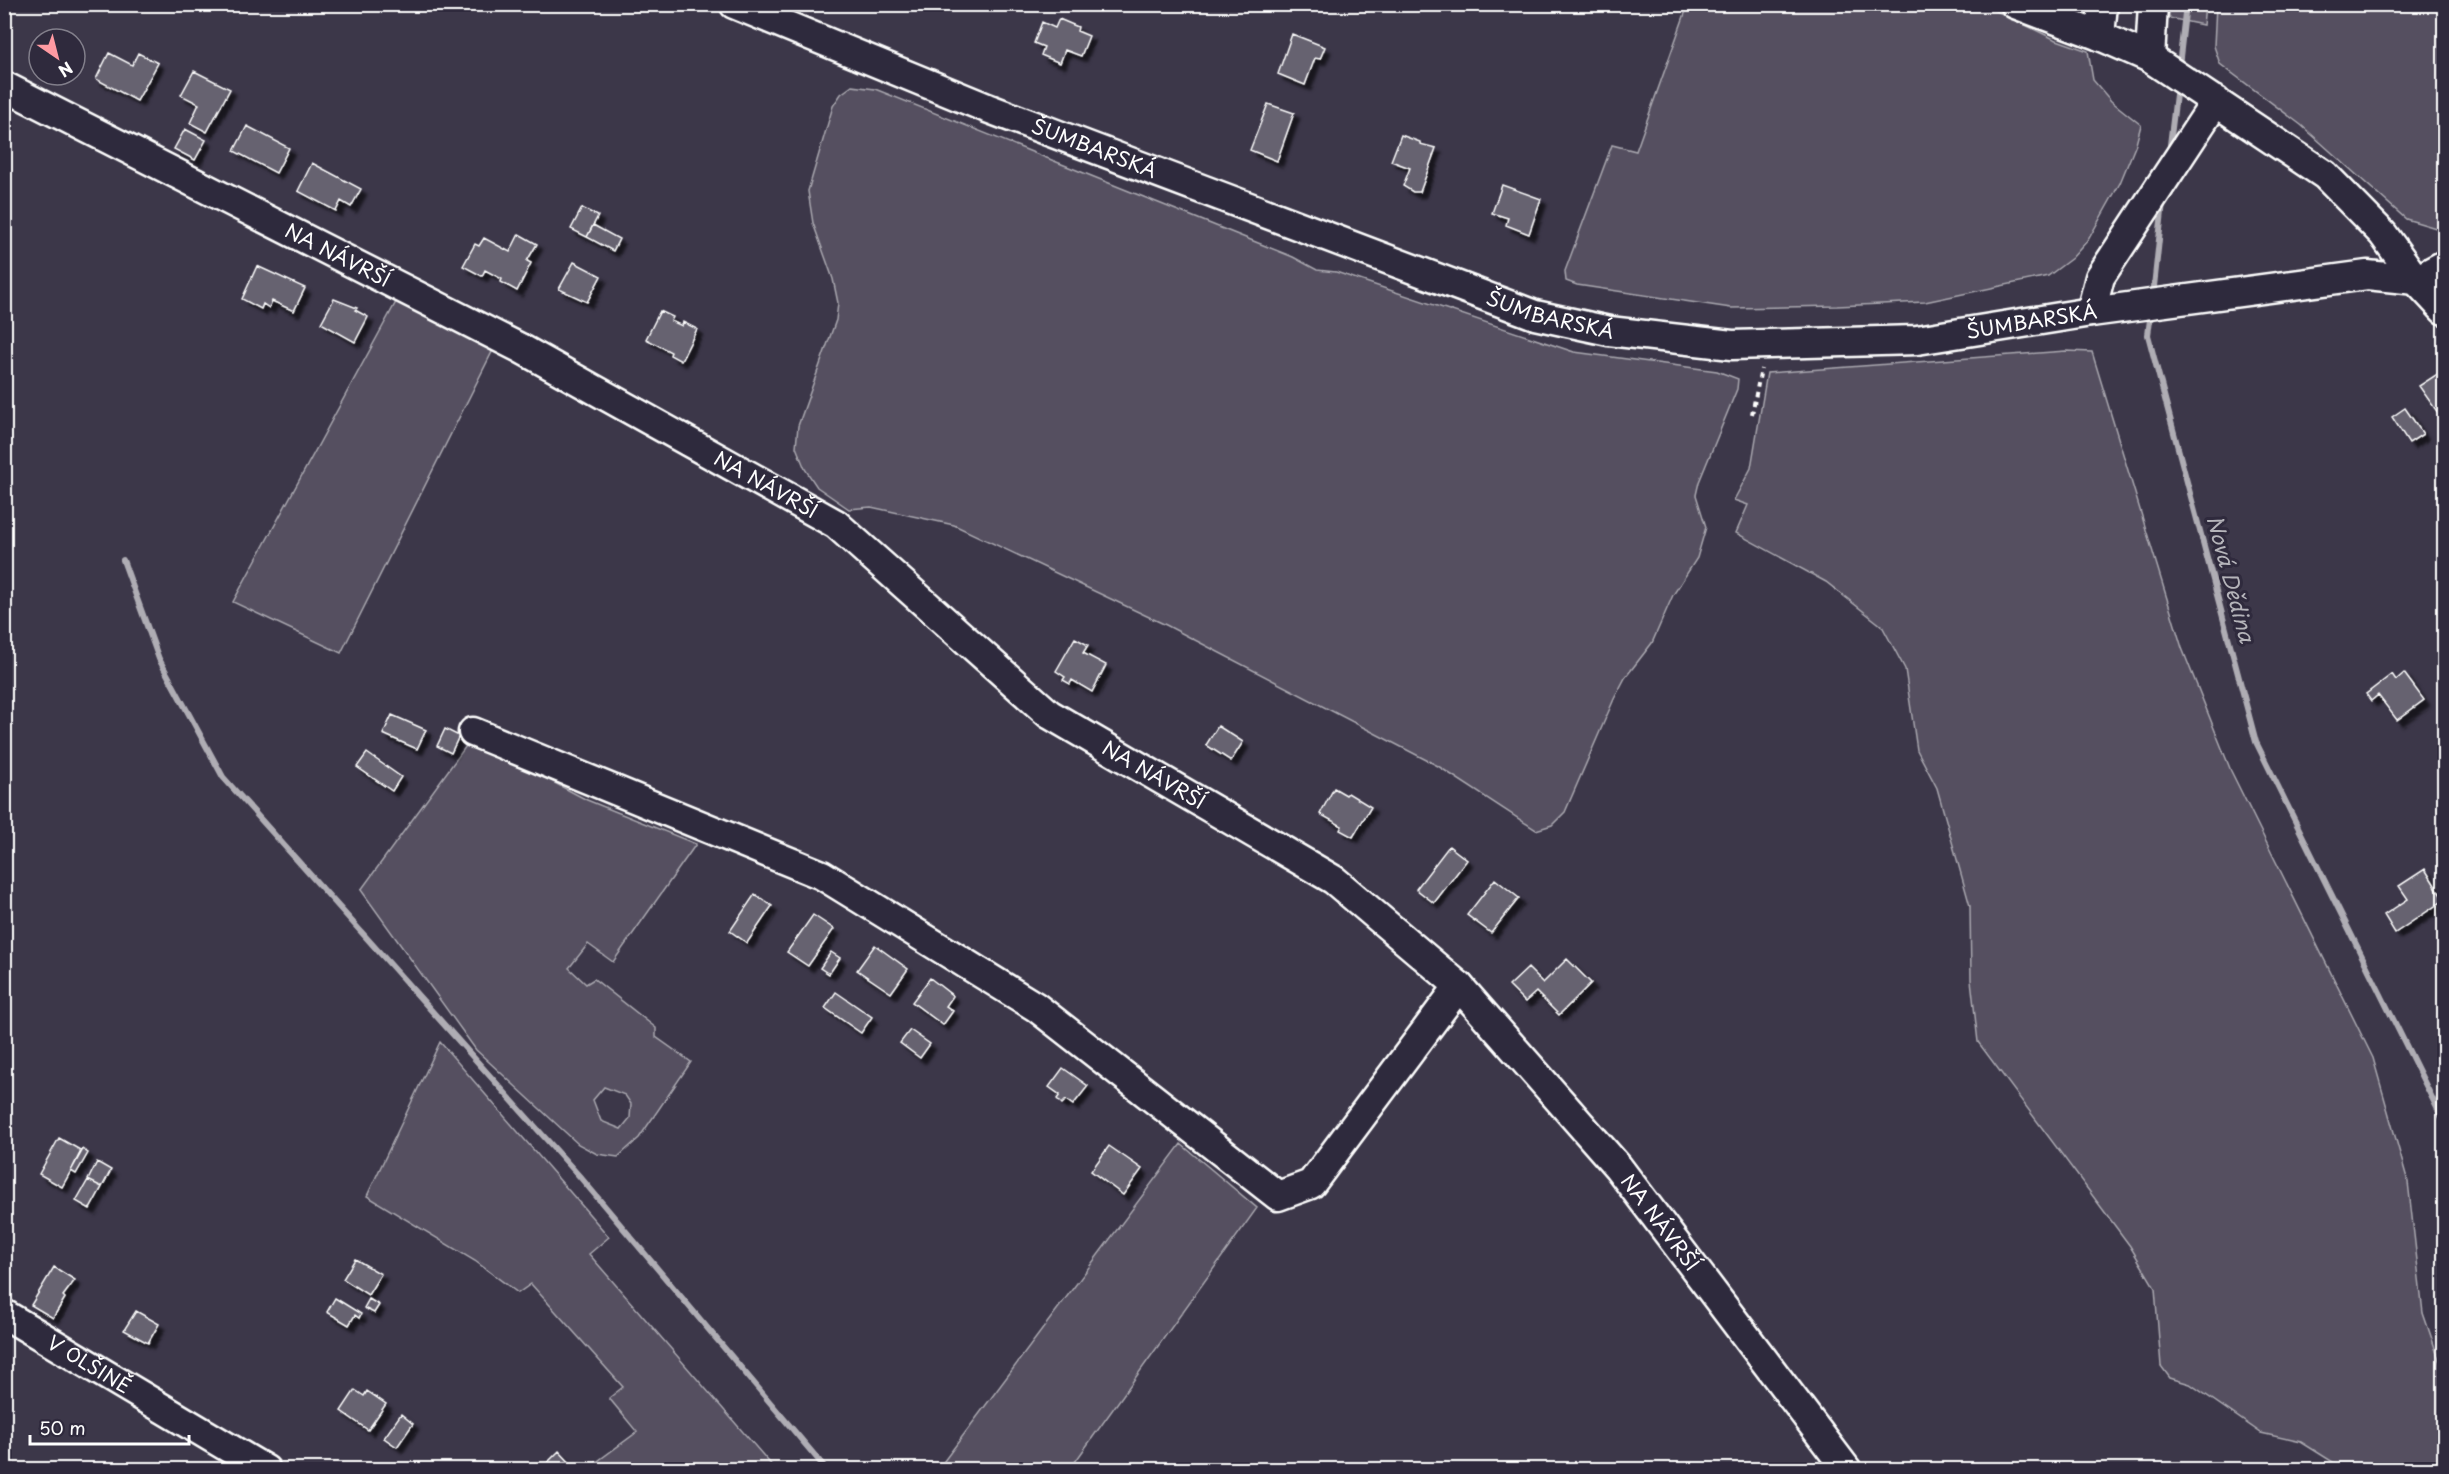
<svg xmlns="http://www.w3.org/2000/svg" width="2449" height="1474" font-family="'Playpen Sans',sans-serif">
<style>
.green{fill:#555060;stroke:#aaa8b0;stroke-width:1.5;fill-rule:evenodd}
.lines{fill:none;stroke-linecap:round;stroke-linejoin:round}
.stream{stroke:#afadb4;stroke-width:6}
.building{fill:#666270;stroke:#fff;stroke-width:1.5;filter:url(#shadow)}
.minor-casing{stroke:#fff;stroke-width:33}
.path{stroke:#fff;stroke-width:4;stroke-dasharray:4.5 4.5;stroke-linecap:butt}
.minor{stroke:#2f2a3d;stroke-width:28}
.labels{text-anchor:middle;stroke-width:6;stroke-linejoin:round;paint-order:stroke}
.street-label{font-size:20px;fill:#fff;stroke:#2f2a3d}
.water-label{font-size:21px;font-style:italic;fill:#b5b4ba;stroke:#2f2a3d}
</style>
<defs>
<filter id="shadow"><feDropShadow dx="5.5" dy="5.5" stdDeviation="1.5" flood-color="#0009"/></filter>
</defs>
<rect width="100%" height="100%" fill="#3c3749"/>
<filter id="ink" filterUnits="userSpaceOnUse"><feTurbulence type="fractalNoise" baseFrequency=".0167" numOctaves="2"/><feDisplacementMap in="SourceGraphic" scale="12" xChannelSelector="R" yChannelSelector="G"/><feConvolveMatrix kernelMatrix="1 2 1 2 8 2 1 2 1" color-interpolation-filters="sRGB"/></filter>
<g filter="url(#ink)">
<path class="green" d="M1688 5H1984L2054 39 2088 51 2093 80 2111 101 2141 125 2136 144 2120 183 2088 240 2072 258 2048 276 1925 302 1837 306 1731 308 1577 285 1566 281 1565 271 1612 145 1636 151Z
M2169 5H2205L2203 25 2169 18Z
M2216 5H2444V228H2436L2406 219 2301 125 2220 64 2214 46Z
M852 86 875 89 1293 257 1317 270 1336 272 1574 352 1717 371 1738 379 1737 389 1699 482 1696 495 1706 527 1697 558 1673 595 1652 643 1625 678 1614 699 1565 812 1552 825 1536 830 1438 766 1166 625 954 525 871 507 849 509 817 487 805 469 796 447 798 426 836 320 838 303 833 279 813 223 808 191 833 106 841 94Z
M402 291 497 342 341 653 233 602Z
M2066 351 2092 352 2182 648 2231 771 2373 1058 2408 1182 2423 1313 2444 1374V1469H2344L2301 1442 2261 1433 2190 1384 2170 1378 2161 1366 2155 1288 2130 1246 1978 1042 1971 980 1970 906 1937 788 1917 750 1905 669 1882 626 1826 582 1736 533 1748 505 1734 500 1751 468 1767 373Z
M471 739 587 800 696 844 613 962 588 944 569 968 586 984 594 979 656 1028V1037L691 1062 639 1138 618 1157 597 1154 578 1144 476 1050 361 890ZM604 1087 625 1095 631 1104 630 1118 621 1129 601 1121 593 1100Z
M440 1042 609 1237 589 1254 775 1469H587L637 1432 609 1398 623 1387 531 1284 518 1293 475 1261 367 1196Z
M1181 1144 1257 1208 1070 1469H938Z"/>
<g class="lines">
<path class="stream" d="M2179 66 2186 4
M2169 153 2177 86
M2153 296 2163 202
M2151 312 2148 335 2256 742 2444 1122
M123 560 159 659 223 777 581 1178 827 1470"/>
</g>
<path class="building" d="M1059 19 1078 27 1077 31 1089 36 1081 56 1065 50 1060 63 1041 55 1044 47 1034 43 1042 22 1055 28Z
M1292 34 1325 47 1320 59 1315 58 1305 85 1278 74Z
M109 53 132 65 138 53 158 63 137 101 96 79Z
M194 71 230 89 207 132 190 123 199 104 181 95Z
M1268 104 1294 113 1277 161 1250 150Z
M247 126 289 148 276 173 234 151Z
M185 129 206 140 195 160 174 149Z
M1401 135 1420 142V144L1436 148 1420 192H1413L1403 186 1410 168 1391 161Z
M312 163 361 189 351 207 341 201 336 211 298 191Z
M1502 185 1541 199 1529 234 1506 225 1508 218 1492 213Z
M582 208 598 216 587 237 571 229Z
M593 225 619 239 613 251 587 237Z
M519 234 537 244 527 261 531 263 517 291 501 282 502 279 485 270 482 276 463 266 475 244 479 246 484 238 510 252Z
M574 262 601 276 587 302 559 289Z
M257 266 305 288 294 311 272 301 269 308 263 304 261 309 242 299Z
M334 299 357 308 355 310 368 317 355 342 321 323Z
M660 311 673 317 671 321 682 326 683 322 697 329 681 361 670 355 671 352 646 339Z
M2442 371 2444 375 2443 420 2419 386Z
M2405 408 2423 434 2409 443 2392 417Z
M1075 638 1088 645 1083 653 1106 665 1092 692 1072 680 1070 684 1063 680 1065 677 1056 671Z
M2404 673 2424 700 2397 720 2378 695 2371 701 2366 694 2392 674 2396 680Z
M392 715 426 730 417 749 383 734Z
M1218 726 1243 742 1231 761 1206 745Z
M445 729 459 736 451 753 437 746Z
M367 753 401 777 392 791 357 767Z
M1334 788 1346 795 1348 793 1371 807 1353 837 1340 830 1342 826 1320 814Z
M1449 846 1467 860 1434 903 1416 889Z
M2425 869 2444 900 2395 933 2384 915 2408 899 2399 886Z
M1495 879 1519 898 1491 933 1467 915Z
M755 894 772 906 747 943 730 931Z
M813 915 834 929 808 966 787 952Z
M875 945 908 969 891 993 857 970Z
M831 952 840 958 829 974 820 968Z
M1567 959 1591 983 1559 1015 1536 992 1525 1002 1509 986 1528 968 1543 983Z
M930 978 953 996 946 1006 953 1011 943 1025 912 1002Z
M836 992 872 1017 861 1033 825 1008Z
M910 1030 930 1044 920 1058 900 1043Z
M1063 1068 1088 1086 1073 1105 1066 1100 1062 1104 1057 1099 1060 1095 1049 1087Z
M59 1138 82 1151 62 1187 39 1174Z
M1109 1146 1142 1169 1123 1195 1091 1171Z
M82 1149 88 1153 76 1174 71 1171Z
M97 1162 111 1170 102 1187 88 1180Z
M88 1180 102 1187 90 1209 76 1201Z
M355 1259 381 1274 368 1295 343 1279Z
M54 1267 75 1280 63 1296 65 1298 53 1318 31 1305Z
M335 1298 361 1314 359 1318 355 1315 349 1325 327 1312Z
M369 1299 379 1305 374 1313 364 1308Z
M136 1311 159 1324 148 1343 124 1330Z
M355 1390 364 1396 367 1391 386 1404 368 1430 341 1411Z
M401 1414 413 1424 397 1447 384 1438Z
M559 1451 573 1466 569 1470H554L547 1463Z"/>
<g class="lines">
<g class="minor-casing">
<g id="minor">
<path id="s1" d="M734 4 987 108 1535 315 1609 331 1732 345 1917 340 2091 312 2367 275 2416 280"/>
<path d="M2015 4 2100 36 2150 58 2325 175 2383 234 2416 280 2444 310"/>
<path d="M2100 36 2103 4"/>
<path d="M2150 58 2153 4"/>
<path id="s2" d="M4 86 520 348 836 524 1049 714 1334 880 1459 986 1618 1167 1847 1470"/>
<path d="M2416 280 2444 265"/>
<path d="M2091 312 2100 277 2216 101"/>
<path d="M473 732 822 875 1036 1007 1278 1196 1311 1184 1459 986"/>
<path id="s3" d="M4 1314 266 1470"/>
</g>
</g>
<path class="path" d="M698 4 710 10
M1752 414 1761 369"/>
<use href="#minor" class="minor"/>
</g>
</g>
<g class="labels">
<g class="street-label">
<text dy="7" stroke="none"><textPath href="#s1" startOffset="388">ŠUMBARSKÁ</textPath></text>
<text dy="7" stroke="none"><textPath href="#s2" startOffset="374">NA NÁVRŠÍ</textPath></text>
<text dy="7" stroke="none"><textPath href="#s1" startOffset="874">ŠUMBARSKÁ</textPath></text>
<text dy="7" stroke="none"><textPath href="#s1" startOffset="1360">ŠUMBARSKÁ</textPath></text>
<text dy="7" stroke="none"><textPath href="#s2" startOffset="860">NA NÁVRŠÍ</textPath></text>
<text dy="7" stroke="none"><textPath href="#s2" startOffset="1347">NA NÁVRŠÍ</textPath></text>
<text dy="7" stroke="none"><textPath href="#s2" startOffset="2030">NA NÁVRŠÍ</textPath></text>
<text dy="7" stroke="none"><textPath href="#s3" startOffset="99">V OLŠINĚ</textPath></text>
</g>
<g class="water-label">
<text transform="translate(2230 579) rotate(75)" y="7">Nová Dědina</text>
</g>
</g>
<rect width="2449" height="1474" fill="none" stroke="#2f2a3d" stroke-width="24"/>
<rect x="12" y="12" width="2425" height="1450" fill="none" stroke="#fff" stroke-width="2" filter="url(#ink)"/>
<g transform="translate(57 57) rotate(145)"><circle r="28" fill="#2f2a3d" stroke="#827f8b" stroke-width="1.5"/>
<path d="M0-4.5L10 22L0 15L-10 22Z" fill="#ff9aa2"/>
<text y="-9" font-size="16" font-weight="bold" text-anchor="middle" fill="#ffffff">N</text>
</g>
<path d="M30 1435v9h159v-9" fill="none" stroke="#ffffff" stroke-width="3"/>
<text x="39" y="1435" font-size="18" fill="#ffffff" stroke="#2f2a3d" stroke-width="4.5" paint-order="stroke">50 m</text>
</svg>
